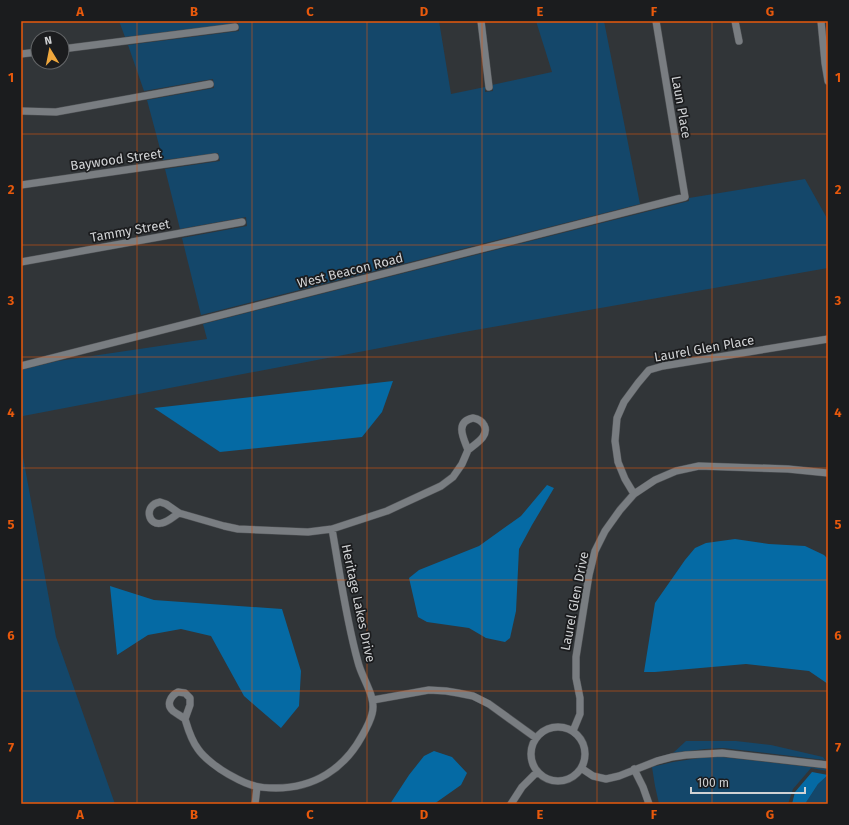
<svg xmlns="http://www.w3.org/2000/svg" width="849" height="825" font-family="'Fira Sans',sans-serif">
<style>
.green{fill:#14476a}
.water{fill:#056aa4}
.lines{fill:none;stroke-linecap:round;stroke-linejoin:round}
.minor-casing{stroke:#505356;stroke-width:8}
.minor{stroke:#797d81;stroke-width:7}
.grid{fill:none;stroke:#e8590c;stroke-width:1;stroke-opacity:0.55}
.labels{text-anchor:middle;stroke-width:3.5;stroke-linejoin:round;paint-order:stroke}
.street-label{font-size:13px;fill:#d0d2d4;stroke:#1b1c1e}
.neatline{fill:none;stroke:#e8590c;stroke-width:1.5}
.grid-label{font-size:13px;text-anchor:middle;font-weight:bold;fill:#e8590c}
</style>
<rect width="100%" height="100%" fill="#313538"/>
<path class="green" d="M119 21H439L451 94 485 87V92L493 91 492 85 552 72 536 21H604L640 204 201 315 182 238 247 226 246 217 180 229 165 169 220 161 218 153 163 160 147 100 214 88 213 79 144 91 128 45 239 31 238 23 125 37Z
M805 179 828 220V268L464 332 23 416 21 421V370L58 361 207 339 203 324 689 201V198Z
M21 446 56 637 115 804H21Z
M686 741H736L771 745 823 757 825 760 723 748 705 749 673 753Z
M706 757H722L828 769V771L811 768 793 789 788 804H659L655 786 652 767 673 762Z
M828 775V804H805L818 784Z"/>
<path class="water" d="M393 381 382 412 362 437 220 452 154 408Z
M547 485 554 488 532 525 519 549 516 611 510 638 505 642 486 638 469 628 427 622 418 617 409 578 419 570 479 546 521 516Z
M735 539 769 544 805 546 824 555 828 559V684L809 671 746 664 655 672H644L655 603 685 560 695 548 706 543Z
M110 586 154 600 282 609 301 671 299 706 281 728 244 696 211 636 181 629 148 635 117 655Z
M434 751 452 757 467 773 461 785 434 804H390L409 775 424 756Z
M812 772 828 775 818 784 805 804H792L795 792Z"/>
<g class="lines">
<g class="minor-casing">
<path id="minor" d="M481 21 489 87
M735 21 739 41
M821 21 825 63 828 81
M62 49 235 27
M21 54 38 52
M21 111 56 112 210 84
M21 185 215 157
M21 262 242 222
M21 366 685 197 656 21
M473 418C478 419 482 421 484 425 490 436 475 444 468 450 464 439 454 422 473 418Z
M634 494 625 479 618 462 615 441 617 418 624 402 638 383 649 370 663 366 828 339
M160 502 166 504 179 513C174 516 168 522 162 523 148 527 143 505 160 502Z
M179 513 224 526 238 529 308 532 332 529 387 511 441 486 453 477 462 464 468 450
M178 692 185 693 190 698V705L185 719C181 716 177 714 173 711 166 705 170 696 178 692Z
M373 700 429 690 446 691 458 693 473 696 489 704 536 738
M185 719C188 729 191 740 198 749 204 758 219 769 228 774 237 779 245 784 255 786 262 788 269 788 276 788 314 788 344 769 362 736 366 729 370 722 372 714 377 697 362 679 358 662 346 619 340 574 332 529
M531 754a27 27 0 1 1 54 0a27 27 0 1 1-54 0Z
M573 731 580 714V698L576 678V657L589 575 595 551 605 531 620 510 634 494 655 480 676 471 699 466 788 469 828 473
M581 768 593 776 606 779 619 776 657 761 672 757 686 755 722 753 828 765
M634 769 643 787 649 804
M255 804 257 787
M511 804 522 787 537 772"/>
</g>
<use href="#minor" class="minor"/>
</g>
<path class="grid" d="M137 21V804M252 21V804M367 21V804M482 21V804M597 21V804M712 21V804M21 134H828M21 245H828M21 357H828M21 468H828M21 580H828M21 691H828"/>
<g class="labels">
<g class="street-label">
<text transform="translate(682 107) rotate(80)" y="5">Laun Place</text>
<text transform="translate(116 159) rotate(-8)" y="5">Baywood Street</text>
<text transform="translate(130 230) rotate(-10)" y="5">Tammy Street</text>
<text transform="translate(350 270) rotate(-14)" y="5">West Beacon Road</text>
<text transform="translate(704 348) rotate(-10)" y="5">Laurel Glen Place</text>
<text transform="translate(574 601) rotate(-79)" y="5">Laurel Glen Drive</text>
<text transform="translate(359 603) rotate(78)" y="5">Heritage Lakes Drive</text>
</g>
</g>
<rect width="849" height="825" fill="none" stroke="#1b1c1e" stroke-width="44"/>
<g transform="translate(50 50) rotate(350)"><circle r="19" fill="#1b1c1e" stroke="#636567"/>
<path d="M0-3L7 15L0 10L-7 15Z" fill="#efa73d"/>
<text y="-6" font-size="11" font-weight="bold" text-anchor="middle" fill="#d0d2d4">N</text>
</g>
<path d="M691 787v6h114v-6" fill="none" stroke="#d0d2d4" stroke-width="2"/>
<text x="697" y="787" font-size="12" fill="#d0d2d4" stroke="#1b1c1e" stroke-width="3" paint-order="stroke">100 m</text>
<rect x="22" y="22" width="805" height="781" class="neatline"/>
<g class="grid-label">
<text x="80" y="16">A</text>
<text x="194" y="16">B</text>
<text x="310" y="16">C</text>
<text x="424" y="16">D</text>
<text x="540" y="16">E</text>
<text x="654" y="16">F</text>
<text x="770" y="16">G</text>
<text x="11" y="82">1</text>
<text x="838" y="82">1</text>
<text x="11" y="194">2</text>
<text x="838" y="194">2</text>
<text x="11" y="305">3</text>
<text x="838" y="305">3</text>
<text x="11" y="417">4</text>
<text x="838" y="417">4</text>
<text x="11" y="529">5</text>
<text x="838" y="529">5</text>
<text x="11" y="640">6</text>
<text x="838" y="640">6</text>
<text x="11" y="752">7</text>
<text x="838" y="752">7</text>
<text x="80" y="819">A</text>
<text x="194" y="819">B</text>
<text x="310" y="819">C</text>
<text x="424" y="819">D</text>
<text x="540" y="819">E</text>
<text x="654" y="819">F</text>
<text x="770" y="819">G</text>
</g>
</svg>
